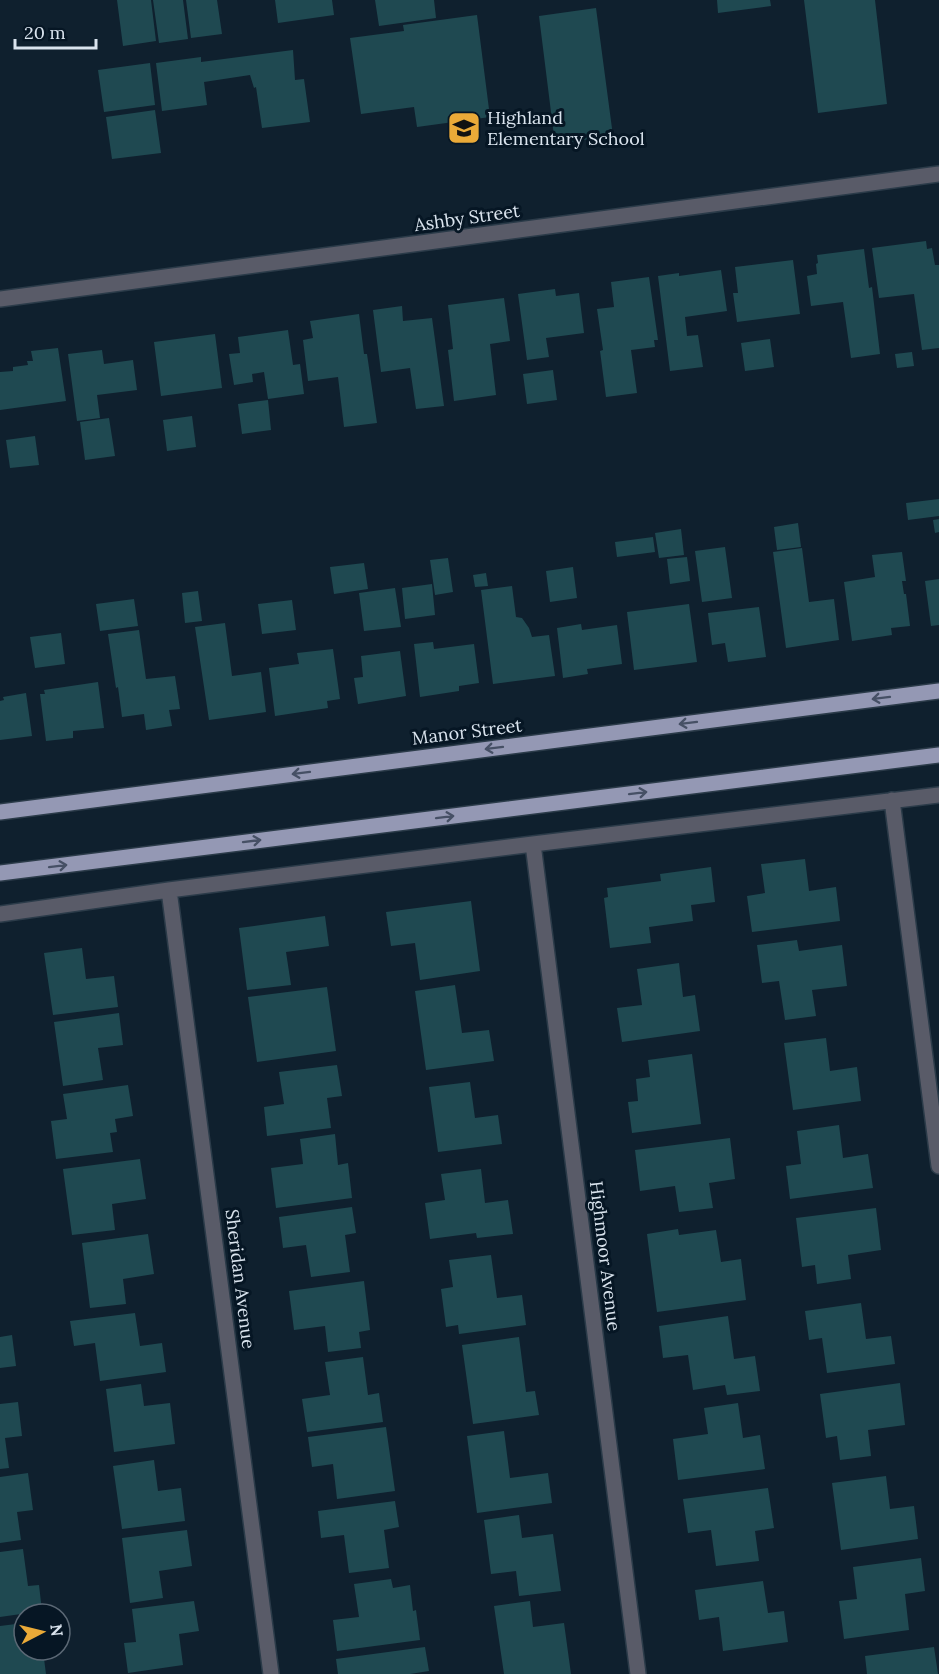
<svg xmlns="http://www.w3.org/2000/svg" width="939" height="1674" font-family="Lora,serif">
<style>
.building{fill:#1f4951}
.lines{fill:none;stroke-linecap:round;stroke-linejoin:round}
.street-casing{stroke:#2b3b49;stroke-width:18}
.primary-casing{stroke:#2b3b49;stroke-width:18}
.street{stroke:#595b68;stroke-width:15}
.primary{stroke:#9498b4;stroke-width:15}
.oneway{stroke:#465065}
.labels{text-anchor:middle;stroke-width:6;stroke-linejoin:round;paint-order:stroke}
.poi-label{font-size:18px;fill:#dae4ee;stroke:#061624;text-anchor:start}
.street-label{font-size:18px;fill:#dae4ee;stroke:#061624}
</style>
<rect width="100%" height="100%" fill="#0f202e"/>
<path class="building" d="M117 0H151L156 41 123 46Z
M153 0H183L188 39 159 43Z
M186 0H217L222 34 191 38Z
M275 0H332L334 15 278 23Z
M375 0H434L436 18 379 26Z
M717 0H770L771 6 718 13Z
M804 0H875L887 104 818 113Z
M596 8 613 136 555 144 539 16Z
M477 15 490 117 417 127 414 107 361 114 350 38 404 31 403 25Z
M293 50 295 80 304 79 310 122 262 128 256 87 254 88 250 75 204 82 207 105 162 111 156 63 201 57V62Z
M150 63 155 105 104 112 98 70Z
M155 110 161 153 112 159 106 117Z
M926 241 927 249 932 248 935 265H939V348L922 350 914 294 879 298 872 248Z
M864 249 869 288 872 287 880 354 851 358 843 302 811 306 807 276 817 274 816 264 818 263 817 255Z
M793 260 800 314 737 322 733 293H738L735 267Z
M721 270 727 311 685 317 687 336 698 335 703 367 670 371 658 276 679 273V276Z
M649 277 658 340H654L655 347 631 350 637 393 606 397 600 351 603 350 597 309 614 307 611 282Z
M555 289 556 296 579 293 584 333 546 338 549 357 527 360 518 294Z
M504 298 510 341 490 344 496 395 454 401 448 350 453 349 448 305Z
M402 306 403 321 432 318 444 406 416 409 410 368 381 372 373 310Z
M359 314 364 354H367L377 423 344 427 338 377 308 381 303 340 313 338 310 321Z
M288 330 293 365 300 364 304 394 268 399 264 372 252 374 253 382 234 385 229 354 240 353 238 337Z
M215 334 222 388 161 396 154 342Z
M770 339 774 367 745 371 741 343Z
M58 348 66 401 0 410V372L13 371V367L28 365 27 361H33L31 351Z
M102 350 104 364 133 360 137 390 97 395 100 418 77 421 68 354Z
M912 352 914 366 897 368 895 354Z
M553 370 557 400 527 404 523 374Z
M268 400 271 430 242 434 238 404Z
M192 416 196 447 167 451 163 420Z
M109 418 115 456 85 460 80 422Z
M35 436 39 465 10 468 6 440Z
M939 499V516L908 520 906 503Z
M939 519V532L935 533 933 520Z
M798 523 801 547 777 550 774 527Z
M681 529 684 555 659 558 655 533Z
M653 537 655 552 617 557 615 542Z
M725 547 732 598 702 602 695 551Z
M802 548 809 602 834 599 839 640 786 648 773 552Z
M902 552 906 581H902L904 594H906L910 626 891 628 892 635 852 641 844 582 875 577 872 555Z
M687 557 690 581 670 584 667 559Z
M448 558 453 592 435 595 430 560Z
M364 563 368 589 334 594 330 567Z
M573 567 577 598 550 602 546 571Z
M486 573 488 586 475 587 473 575Z
M939 579V625L931 626 925 581Z
M432 584 435 615 405 619 402 588Z
M512 586 516 617 522 618 529 628 532 637 549 635 555 676 493 684 481 590Z
M395 588 401 627 364 631 359 593Z
M198 591 202 621 185 623 182 593Z
M134 599 138 626 100 631 96 604Z
M292 600 296 630 262 634 258 604Z
M689 604 697 662 634 670 627 612Z
M759 607 766 657 728 662 725 643 712 645 708 613Z
M225 623 232 676 261 672 266 712 209 720 195 627Z
M581 624 582 630 617 625 622 664 587 669 588 674 563 678 557 628Z
M139 630 146 679 175 676 180 709 169 710 172 726 146 730 144 714 122 717 118 687 116 688 108 634Z
M61 633 65 664 35 668 30 637Z
M433 642 434 649 474 644 479 683 459 686V691L420 697 414 644Z
M333 649 340 699 327 701 328 708 275 716 269 668 299 664 297 653Z
M400 651 406 696 358 704 354 678 363 677 361 656Z
M98 682 104 728 73 731V738L46 741 40 694H45L44 690Z
M26 693 32 736 0 740V701L4 700 3 697Z
M805 859 809 891 836 887 840 921 752 932 747 896 765 893 761 864Z
M711 867 715 902 691 905 693 921 649 927 651 943 610 948 604 898 608 897 607 888 661 881 660 874Z
M471 901 480 971 420 980 415 943 391 946 386 912Z
M325 916 329 946 286 952 291 985 247 990 239 928Z
M797 940 799 951 842 945 847 986 812 990 816 1016 785 1020 779 981 762 983 757 945Z
M82 948 86 979 114 976 118 1007 53 1015 44 953Z
M679 963 683 997 695 995 700 1031 622 1042 617 1008 642 1005 637 969Z
M455 985 462 1033 489 1030 494 1061 426 1070 415 991Z
M327 987 336 1051 257 1062 248 997Z
M119 1013 123 1045 98 1048 103 1080 63 1086 54 1022Z
M826 1038 830 1071 857 1067 861 1101 793 1110 784 1043Z
M692 1054 701 1124 632 1133 628 1102 638 1101 636 1079 650 1077 648 1060Z
M337 1065 342 1096 327 1098 331 1128 267 1136 264 1107 284 1104 279 1072Z
M470 1082 475 1118 498 1115 502 1144 438 1152 429 1087Z
M128 1085 133 1116 115 1119 117 1132 110 1133 113 1152 56 1159 51 1121 67 1119 63 1094Z
M839 1125 843 1158 868 1154 873 1188 790 1199 786 1166 801 1164 797 1131Z
M335 1134 338 1165 348 1163 352 1198 276 1208 271 1168 303 1164 300 1139Z
M730 1138 735 1179 709 1183 713 1208 679 1212 675 1186 640 1191 635 1150Z
M140 1159 146 1199 112 1204 115 1230 72 1235 63 1169Z
M481 1169 485 1203 508 1200 513 1234 477 1238 476 1233 430 1239 425 1203 445 1200 441 1174Z
M352 1207 356 1233 345 1235 350 1272 311 1277 306 1245 283 1248 279 1217Z
M876 1208 881 1250 848 1255 851 1279 817 1284 815 1265 802 1267 796 1218Z
M678 1229 679 1235 716 1230 721 1262 741 1259 746 1300 657 1312 647 1234Z
M148 1234 154 1274 123 1279 126 1304 90 1308 82 1243Z
M491 1255 497 1298 522 1295 526 1325 459 1334 458 1325 446 1327 441 1289 453 1287 449 1260Z
M364 1281 370 1330 359 1332 361 1348 328 1352 325 1326 294 1330 289 1291Z
M861 1303 866 1339 891 1336 895 1364 827 1373 822 1338 809 1340 805 1311Z
M135 1313 140 1346 162 1343 166 1372 100 1381 95 1343 74 1346 70 1321Z
M728 1316 734 1359 755 1356 760 1391 727 1395 725 1385 693 1390 688 1355 663 1358 659 1326Z
M12 1335 16 1366 0 1368V1337Z
M519 1337 526 1392 535 1391 539 1415 473 1424 462 1345Z
M363 1357 368 1395 379 1393 383 1422 307 1432 302 1399 330 1395 325 1362Z
M900 1383 905 1425 868 1430 871 1456 840 1460 837 1436 826 1438 820 1394Z
M141 1384 144 1406 170 1403 175 1444 114 1452 106 1389Z
M18 1402 22 1436 5 1438 9 1468 0 1469V1404Z
M738 1403 743 1438 760 1435 765 1469 678 1480 673 1439 708 1434 704 1408Z
M386 1427 395 1491 337 1499 333 1464 312 1467 308 1437Z
M504 1431 510 1478 548 1473 552 1503 477 1513 467 1436Z
M154 1460 158 1491 181 1488 185 1521 122 1529 113 1466Z
M28 1473 33 1510 17 1512 21 1540 0 1543V1477Z
M886 1476 890 1509 914 1506 918 1539 841 1550 832 1483Z
M768 1488 774 1528 755 1531 759 1561 716 1566 711 1530 688 1533 683 1499Z
M395 1501 399 1527 384 1530 389 1568 349 1573 344 1535 321 1538 318 1511Z
M519 1515 522 1538 553 1534 561 1591 519 1596 516 1571 491 1574 484 1520Z
M187 1530 192 1566 159 1571 163 1598 130 1603 122 1538Z
M23 1549 28 1586 39 1585 42 1611 0 1617V1552Z
M921 1558 925 1591 905 1594 909 1630 844 1639 839 1601 857 1599 853 1567Z
M391 1579 393 1588 410 1585 413 1611 416 1610 420 1640 337 1651 333 1620 359 1617 354 1584Z
M763 1581 768 1613 784 1611 788 1642 723 1651 719 1617 699 1620 695 1590Z
M194 1601 199 1631 179 1634 183 1665 128 1673 124 1643 136 1642 132 1609Z
M530 1601 533 1627 564 1623 571 1674H504L494 1606Z
M24 1623V1650H34V1652L43 1651 46 1674H0V1626Z
M425 1647 429 1671 410 1674H338L336 1659Z
M934 1647 938 1674H867L865 1656Z"/>
<g class="lines">
<g class="street-casing">
<path id="street" d="M0 299 939 174
M892 800 939 1166
M533 844 638 1674
M169 890 271 1674
M0 914 169 890 533 844 939 795"/>
</g>
<g class="primary-casing">
<path id="primary" d="M0 812 939 691
M0 873 939 755"/>
</g>
<use href="#street" class="street"/>
<use href="#primary" class="primary"/>
</g>
<defs><path id="oneway-shaft" d="M-6 0H5M1.5-3L5.5 0L1.5 3" fill="none" stroke-width="1.6" stroke-linecap="round" stroke-linejoin="round" transform="scale(1.5)"/></defs>
<g class="oneway">
<use href="#oneway-shaft" transform="translate(881 698) rotate(173)"/>
<use href="#oneway-shaft" transform="translate(688 723) rotate(173)"/>
<use href="#oneway-shaft" transform="translate(494 748) rotate(173)"/>
<use href="#oneway-shaft" transform="translate(301 773) rotate(173)"/>
<use href="#oneway-shaft" transform="translate(638 793) rotate(-7)"/>
<use href="#oneway-shaft" transform="translate(445 817) rotate(-7)"/>
<use href="#oneway-shaft" transform="translate(252 841) rotate(-7)"/>
<use href="#oneway-shaft" transform="translate(58 866) rotate(-7)"/>
</g>
<defs>
<g id="school-square" transform="scale(1.725)"><rect x="-9" y="-9" width="18" height="18" rx="4" fill="#eaaa38" stroke="#061624"/><path d="M0-5L7-2L0 1L-7-2ZM-4 1L0 2.5L4 1V4Q0 6-4 4Z" fill="#111"/></g>
</defs>
<g fill-rule="evenodd">
<use href="#school-square" x="464" y="128"/>
</g>
<g class="labels">
<g class="poi-label">
<text x="487" y="124">Highland<tspan x="487" dy="21">Elementary School</tspan></text>
</g>
<g class="street-label">
<text transform="translate(467 218) rotate(-8)" y="6">Ashby Street</text>
<text transform="translate(467 732) rotate(-7)" y="6">Manor Street</text>
<text transform="translate(605 1256) rotate(83)" y="6">Highmoor Avenue</text>
<text transform="translate(240 1279) rotate(83)" y="6">Sheridan Avenue</text>
</g>
</g>
<g transform="translate(42 1632) rotate(83)"><circle r="28" fill="#061624" stroke="#5b6875" stroke-width="1.5"/>
<path d="M0-4.5L10 22L0 15L-10 22Z" fill="#eaaa38"/>
<text y="-9" font-size="16" font-weight="bold" text-anchor="middle" fill="#dae4ee">N</text>
</g>
<path d="M15 39v9h81v-9" fill="none" stroke="#dae4ee" stroke-width="3"/>
<text x="24" y="39" font-size="18" fill="#dae4ee" stroke="#061624" stroke-width="4.5" paint-order="stroke">20 m</text>
</svg>
